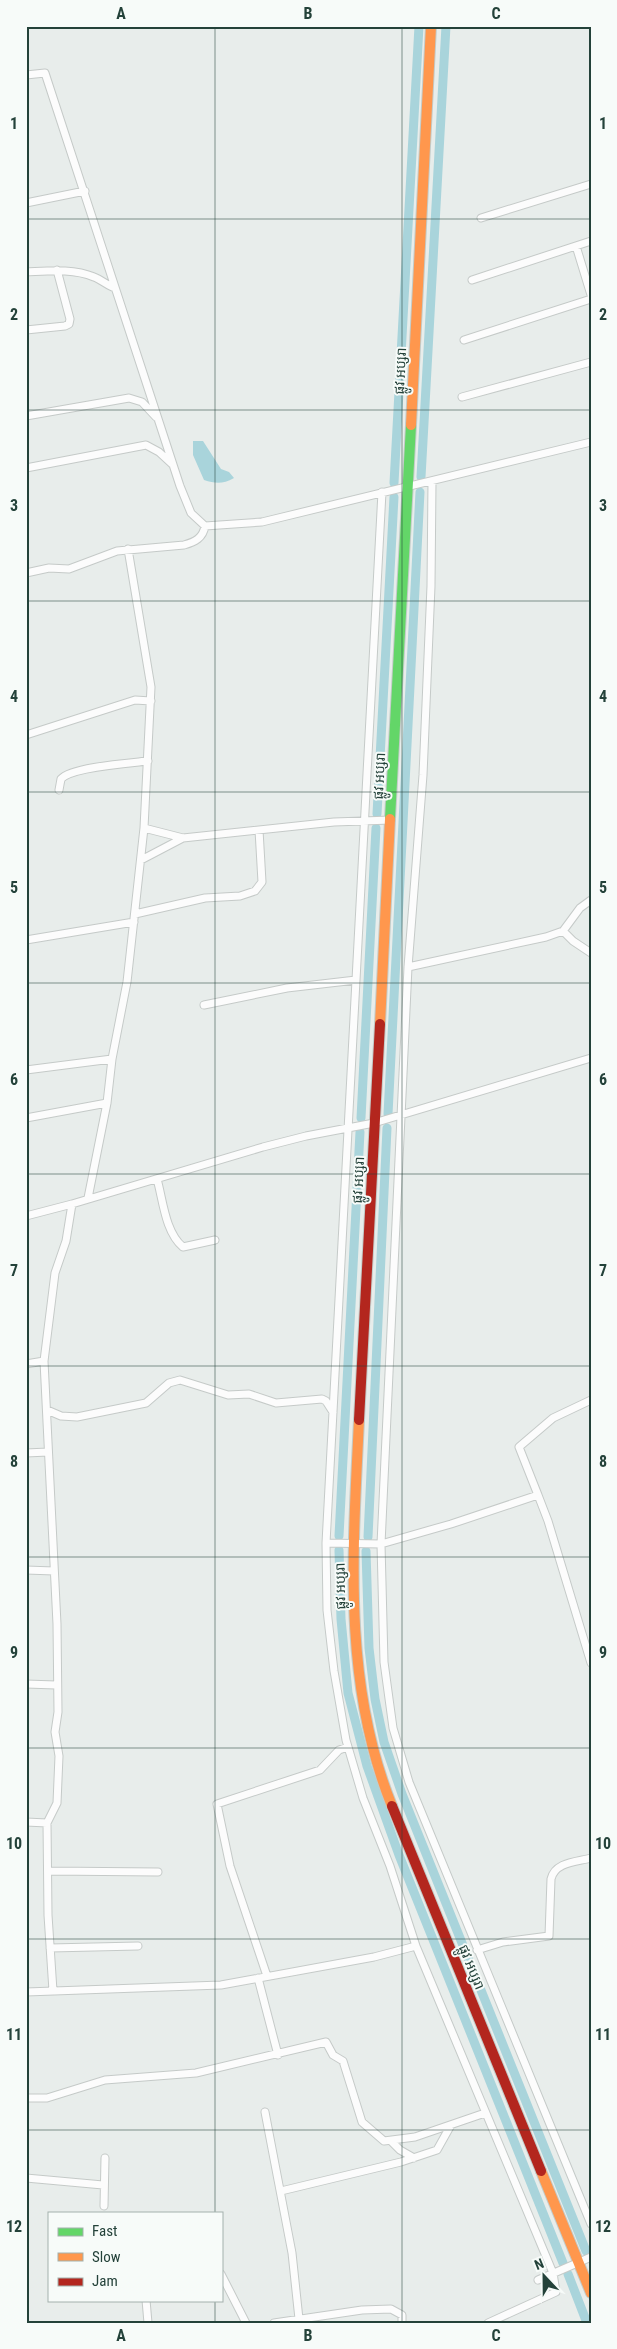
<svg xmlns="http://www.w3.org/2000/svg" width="617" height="2349" font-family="'Roboto Condensed','Noto Sans Khmer',sans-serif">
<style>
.water{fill:#a9d4db}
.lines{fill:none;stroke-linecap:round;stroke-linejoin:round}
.canal{stroke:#a9d4db;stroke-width:9}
.street-casing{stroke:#c5cac8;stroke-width:9}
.fast-casing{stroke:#c3cbc8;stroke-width:12}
.slow-casing{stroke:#c3cbc8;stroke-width:12}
.jam-casing{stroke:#c3cbc8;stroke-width:12}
.street{stroke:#fcfcfc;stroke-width:7}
.fast{stroke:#63d668;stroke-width:10}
.slow{stroke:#ff974d;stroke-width:10}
.jam{stroke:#b3261e;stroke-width:10}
.grid{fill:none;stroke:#24423a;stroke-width:1;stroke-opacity:0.55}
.labels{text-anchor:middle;stroke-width:4;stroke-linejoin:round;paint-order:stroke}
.street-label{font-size:14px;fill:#24423a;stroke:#f7fbf9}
.neatline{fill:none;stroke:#24423a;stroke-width:2}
.grid-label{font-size:16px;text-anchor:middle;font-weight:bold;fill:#24423a}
</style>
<rect width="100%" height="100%" fill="#e8edeb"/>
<path class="water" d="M193 441H203L221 469 229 472 234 478C223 484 216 484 204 480L193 455Z"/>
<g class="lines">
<path class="canal" d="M421 477 446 26
M394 483 419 26
M377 814 394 497
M388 1114 420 492
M361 1118 376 828
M339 1536 360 1132
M368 1537 387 1128
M339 1550 341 1619 348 1693 367 1766 399 1855 563 2263
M366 1551 369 1648 375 1699 384 1742 402 1794 586 2251
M568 2274 587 2323"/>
<g class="street-casing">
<path id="street" d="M26 75 45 73 180 486 191 513 205 526 262 522 591 442
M26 203 85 191
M481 218 591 184
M576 246 591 295
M26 272C48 271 73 268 94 277 102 280 108 286 115 288
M472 280 591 241
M26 330 65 326 69 324 70 319 57 270
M464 340 591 299
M462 397 591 362
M26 416 129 398 142 402 156 417
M26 468 146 445 159 452 172 464
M432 482 431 586 423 775 408 967 381 1544 384 1662 393 1728 409 1782 591 2224
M382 492 326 1543 327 1610 334 1671 346 1740 363 1798 390 1866 416 1946 553 2273 556 2292 488 2323
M26 573 49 568 69 569 117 551 184 545C195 542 203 538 205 526
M26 735 135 700 151 701
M59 790 61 779C71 767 130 763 148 761
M144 828 183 838 334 822 391 820
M141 860 183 838
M135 914 205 898 240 896 255 891 262 882 259 830
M563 931 573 941 591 953
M26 940 134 922
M408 967 546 937 563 931 580 908 591 900
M204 1005 287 988 356 980
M26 1070 112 1059
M26 1118 107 1103
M157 1179C163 1200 165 1232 183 1247L215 1240
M88 1198 107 1103 112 1059 127 982 144 828 151 687 128 549
M26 1216 72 1204 263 1147 306 1136 374 1123 591 1058
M26 1364 44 1361
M47 1410 61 1416 77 1417 146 1403 169 1383 180 1380 228 1395 249 1394 276 1403 322 1399 326 1401 333 1412
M26 1453 48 1452
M538 1495 548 1521 591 1663
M326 1543 381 1544 451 1524 538 1495 519 1447 553 1418 591 1400
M26 1570 54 1571
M26 1684 56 1685
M26 1822 47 1823
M49 1871 158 1872
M50 1948 138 1946
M477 1950 503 1942 549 1936 551 1879C555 1862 576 1862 591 1858
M267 1976 230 1866 217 1804 320 1770 339 1750 348 1747
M258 1978 278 2055
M53 1991 48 1915 47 1823 57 1803 59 1756 55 1732 58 1712 57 1624 44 1361 55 1273 66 1241 72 1204
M26 1992 221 1985 374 1957 416 1946
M26 2098H47L105 2080 196 2073 326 2042 333 2055 343 2061 362 2122 384 2141 415 2137 485 2113
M265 2112 292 2253 299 2319
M391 2141 400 2150 414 2158
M26 2178 103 2185
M281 2191 401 2162 437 2150 451 2125
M104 2206 105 2158
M221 2274 246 2323
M538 2280 591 2257
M146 2300 148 2323
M274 2323 362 2310 391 2309 402 2315V2323"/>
</g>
<g class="fast-casing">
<path id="fast" d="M390 819 411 425"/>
</g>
<g class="slow-casing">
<path id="slow" d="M411 425 431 26
M380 1024 390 819
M359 1420C353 1550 342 1683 392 1806
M541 2171 591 2293"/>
</g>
<g class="jam-casing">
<path id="jam" d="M359 1420 380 1024
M392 1806 541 2171"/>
</g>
<use href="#street" class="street"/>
<use href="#fast" class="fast"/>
<use href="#slow" class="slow"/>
<use href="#jam" class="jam"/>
</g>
<path class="grid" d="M215 26V2213M402 26V2323M26 219H591M26 410H591M26 601H591M26 792H591M26 983H591M26 1174H591M26 1366H591M26 1557H591M26 1748H591M26 1939H591M26 2130H591M215 2300V2323"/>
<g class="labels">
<g class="street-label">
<text transform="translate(400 371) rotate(-87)" y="5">ផ្លូវ អប្សរា</text>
<text transform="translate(379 776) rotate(-87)" y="5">ផ្លូវ អប្សរា</text>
<text transform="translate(358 1180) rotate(-87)" y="5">ផ្លូវ អប្សរា</text>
<text transform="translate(340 1586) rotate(-91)" y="5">ផ្លូវ អប្សរា</text>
<text transform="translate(472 1967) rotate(68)" y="5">ផ្លូវ អប្សរា</text>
</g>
</g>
<rect width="617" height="2349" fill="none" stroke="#f7fbf9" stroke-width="55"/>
<rect x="48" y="2212" width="175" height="90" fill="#f7fbf9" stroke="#a3b1ad"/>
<rect x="58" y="2228" width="25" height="8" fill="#63d668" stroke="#a3b1ad"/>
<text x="92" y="2236" font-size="15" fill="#24423a">Fast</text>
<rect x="58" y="2253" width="25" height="8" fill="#ff974d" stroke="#a3b1ad"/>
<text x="92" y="2262" font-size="15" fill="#24423a">Slow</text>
<rect x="58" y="2278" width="25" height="8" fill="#b3261e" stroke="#a3b1ad"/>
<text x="92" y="2286" font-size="15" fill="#24423a">Jam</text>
<g transform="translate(544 2276) rotate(338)" stroke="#f7fbf9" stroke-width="4" paint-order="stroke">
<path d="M0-4L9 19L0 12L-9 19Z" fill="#24423a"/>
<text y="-8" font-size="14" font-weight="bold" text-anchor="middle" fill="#24423a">N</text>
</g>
<rect x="28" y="28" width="562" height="2294" class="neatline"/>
<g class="grid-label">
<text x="121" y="19">A</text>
<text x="308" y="19">B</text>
<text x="496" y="19">C</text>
<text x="14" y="129">1</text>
<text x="603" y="129">1</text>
<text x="14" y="320">2</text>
<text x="603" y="320">2</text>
<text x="14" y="511">3</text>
<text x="603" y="511">3</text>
<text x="14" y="702">4</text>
<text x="603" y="702">4</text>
<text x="14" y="893">5</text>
<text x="603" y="893">5</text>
<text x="14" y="1085">6</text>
<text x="603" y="1085">6</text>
<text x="14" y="1276">7</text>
<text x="603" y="1276">7</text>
<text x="14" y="1467">8</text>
<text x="603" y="1467">8</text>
<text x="14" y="1658">9</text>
<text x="603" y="1658">9</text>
<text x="14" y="1849">10</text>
<text x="603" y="1849">10</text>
<text x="14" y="2040">11</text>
<text x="603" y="2040">11</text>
<text x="14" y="2232">12</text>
<text x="603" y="2232">12</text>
<text x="121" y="2341">A</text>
<text x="308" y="2341">B</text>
<text x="496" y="2341">C</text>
</g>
</svg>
